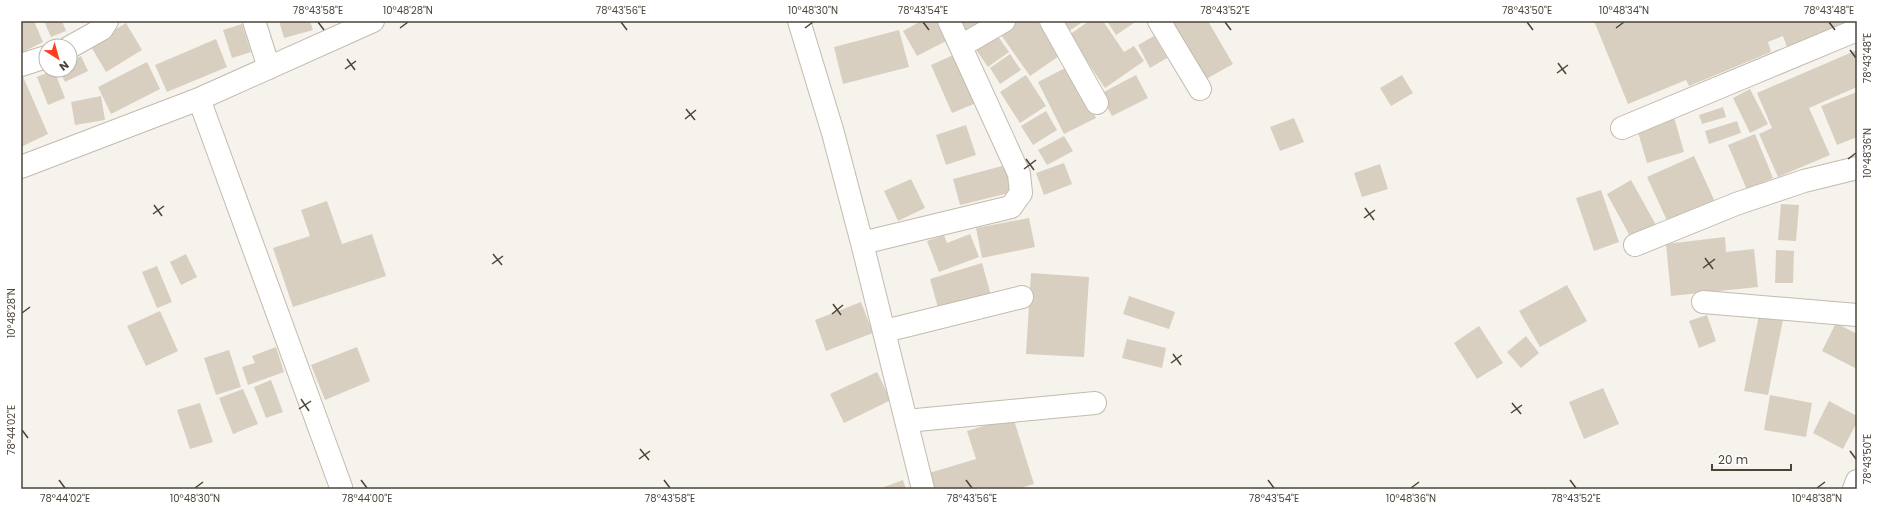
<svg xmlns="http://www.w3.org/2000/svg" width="1878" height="510" font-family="Poppins,sans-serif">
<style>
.building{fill:#d8cfc1}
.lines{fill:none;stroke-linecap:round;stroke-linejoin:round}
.minor-casing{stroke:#c2bbae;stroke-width:24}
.minor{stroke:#fff;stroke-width:22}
.ticks{fill:none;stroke:#4b4439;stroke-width:1.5}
.neatline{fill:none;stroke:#4b4439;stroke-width:1.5}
.ticks-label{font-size:10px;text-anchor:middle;fill:#4b4439}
</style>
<rect width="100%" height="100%" fill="#f6f3ec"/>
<path class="building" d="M21 21H34L43 42 21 53Z
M44 21H62L66 31 51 37Z
M279 21H310L313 30 284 38Z
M921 21H941L950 39 917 56 903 31Z
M952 21H990L961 39Z
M1015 21H1038L1062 54 1030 76 999 32Z
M1058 21H1084L1066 33Z
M1089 21H1103L1124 52 1134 46 1144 61 1105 88 1069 35Z
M1107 21H1137L1116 35Z
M1166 21H1208L1233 64 1199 83Z
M1594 21H1857L1824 37 1823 32 1787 47 1783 36 1768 42 1771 52 1689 86 1686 80 1628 104Z
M126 23 142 50 106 72 90 45Z
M242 24 251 52 232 58 223 30Z
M899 30 909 67 843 84 834 47Z
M995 32 1009 52 988 67 974 47Z
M1154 36 1167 58 1150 68 1138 45Z
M216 39 227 67 167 92 155 65Z
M1857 50V87L1809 108 1830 155 1778 177 1759 134 1772 128 1757 93Z
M960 52 981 101 952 113 931 65Z
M1010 54 1021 70 1000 84 990 68Z
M81 56 88 71 65 82 59 70H70V61Z
M147 62 160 89 111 114 98 87Z
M1071 65 1096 118 1064 134 1038 82Z
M54 70 65 98 48 105 37 77Z
M21 72 48 134 21 147Z
M1026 75 1046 106 1020 123 1000 92Z
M1136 75 1148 98 1112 116 1100 94Z
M1402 75 1413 93 1391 106 1380 88Z
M1750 89 1768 124 1750 133 1733 98Z
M1857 92V137L1837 145 1821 106Z
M101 96 105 120 75 125 71 102Z
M1723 107 1726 117 1702 124 1699 115Z
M1046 111 1057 130 1033 145 1021 126Z
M1674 117 1684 152 1647 163 1637 129Z
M1294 118 1304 142 1280 151 1270 127Z
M1737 121 1741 133 1709 144 1705 131Z
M966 125 976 155 946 165 936 135Z
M1755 134 1773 178 1747 190 1728 145Z
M1064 136 1073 151 1047 165 1038 150Z
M1694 156 1716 204 1669 225 1647 177Z
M1064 163 1072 184 1044 195 1036 173Z
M1380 164 1388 189 1362 197 1354 173Z
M1006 165 1013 192 960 205 953 179Z
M911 179 925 208 898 221 884 191Z
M1631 180 1656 225 1631 238 1607 194Z
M1601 190 1619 242 1594 251 1576 198Z
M327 201 342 244 372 234 386 276 293 307 273 248 310 236 301 210Z
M1781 204 1799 205 1796 241 1778 240Z
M1029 218 1035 247 982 258 976 228Z
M970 234 979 257 939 272 927 241 944 235 947 243Z
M1725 237 1726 252 1754 249 1758 287 1671 296 1666 244Z
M1776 250 1794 251 1793 283H1775Z
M186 254 197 277 181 285 170 262Z
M982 263 992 299 940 315 930 279Z
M157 266 172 302 157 308 142 272Z
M1031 273 1089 277 1084 357 1026 354Z
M1567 285 1587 321 1540 347 1519 311Z
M1129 296 1175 312 1169 329 1123 314Z
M861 302 873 333 826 351 815 320Z
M160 311 178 351 146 366 127 326Z
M1707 315 1716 341 1699 348 1689 321Z
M1759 315 1783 320 1768 395 1744 391Z
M1836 323 1857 334V363L1855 368 1822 351Z
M1479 326 1503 363 1477 379 1454 343Z
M1526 336 1539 353 1521 368 1507 352Z
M1127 339 1166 348 1162 368 1122 358Z
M276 347 284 372 248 385 242 367 255 363 252 356Z
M357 347 370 381 325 400 311 365Z
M229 350 241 387 216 395 204 358Z
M877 372 891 400 844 423 830 394Z
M271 380 283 412 266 418 254 387Z
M1603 388 1619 424 1584 439 1569 402Z
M243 389 258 424 233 434 219 398Z
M1770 395 1812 403 1806 437 1764 430Z
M1829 401 1857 416V422L1843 449 1813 433Z
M200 403 213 442 190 449 177 410Z
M1013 417 1034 484 1017 489H934L929 473 976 459 967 431Z
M903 480 906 489H879Z"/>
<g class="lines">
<g class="minor-casing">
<path id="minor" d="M254 21 269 68
M799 21 833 133 862 243 923 489
M1051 21 1097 103
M1159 21 1200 89
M961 46 1004 21
M70 47 102 29 107 21
M21 65 46 57
M199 99 341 487
M1622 128 1857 30
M21 167 199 99 373 21
M862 243 1011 207 1021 193 1019 174 949 21
M1635 245 1736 204 1804 181 1857 168
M1703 302 1857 315
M885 331 1022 297
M906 421 1095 403
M1854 489 1857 481"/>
</g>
<use href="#minor" class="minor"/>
</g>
<path class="ticks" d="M318 22 324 30M621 22 627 30M923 22 929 30M1225 22 1231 30M1527 22 1533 30M1829 22 1835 30M400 28 408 22M805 28 813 22M1616 28 1624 22M1850 50 1856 58M347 59 355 70M1558 63 1566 74M345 69 356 61M1557 73 1568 65M686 109 695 120M685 119 696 110M1026 159 1034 170M1848 159 1856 153M1024 169 1036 160M154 205 162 216M1365 208 1374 220M153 214 164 206M1364 218 1375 210M493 254 502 265M1705 258 1713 269M492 264 503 256M1703 268 1715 259M833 304 841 315M22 313 30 307M832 314 843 305M1173 354 1181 365M1171 363 1182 355M301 399 309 411M1512 403 1521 414M299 409 311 401M1511 413 1522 405M22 430 28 438M640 449 649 460M1850 451 1856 459M639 459 650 451M59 480 65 488M361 480 367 488M664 480 670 488M966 480 972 488M1268 480 1274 488M1570 480 1576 488M195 488 203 482M1411 488 1419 482M1817 488 1825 482"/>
<rect width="1878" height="510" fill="none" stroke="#ffffff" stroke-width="44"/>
<g transform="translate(58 58) rotate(143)"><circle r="19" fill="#ffffff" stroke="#b7b4b0"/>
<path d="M0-3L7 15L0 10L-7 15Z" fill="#fc3f1d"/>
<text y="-6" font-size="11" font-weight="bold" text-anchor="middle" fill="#4b4439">N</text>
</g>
<path d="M1712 464v6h79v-6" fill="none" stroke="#4b4439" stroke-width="2"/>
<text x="1718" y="464" font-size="12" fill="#4b4439" stroke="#ffffff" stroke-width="3" paint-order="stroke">20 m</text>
<rect x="22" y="22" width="1834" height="466" class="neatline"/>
<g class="ticks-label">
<text x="318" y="14">78°43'58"E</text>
<text x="408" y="14">10°48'28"N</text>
<text x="621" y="14">78°43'56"E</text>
<text x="813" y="14">10°48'30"N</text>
<text x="923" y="14">78°43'54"E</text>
<text x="1225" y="14">78°43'52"E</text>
<text x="1527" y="14">78°43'50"E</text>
<text x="1624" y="14">10°48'34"N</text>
<text x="1829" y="14">78°43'48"E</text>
<text transform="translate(1867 58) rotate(-90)" y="4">78°43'48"E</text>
<text transform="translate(1867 153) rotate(-90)" y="4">10°48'36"N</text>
<text transform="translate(11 313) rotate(-90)" y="4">10°48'28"N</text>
<text transform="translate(11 430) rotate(-90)" y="4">78°44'02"E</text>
<text transform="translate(1867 459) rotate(-90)" y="4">78°43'50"E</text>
<text x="65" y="502">78°44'02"E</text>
<text x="195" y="502">10°48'30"N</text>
<text x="367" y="502">78°44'00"E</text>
<text x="670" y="502">78°43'58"E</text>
<text x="972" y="502">78°43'56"E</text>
<text x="1274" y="502">78°43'54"E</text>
<text x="1411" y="502">10°48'36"N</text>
<text x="1576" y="502">78°43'52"E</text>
<text x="1817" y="502">10°48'38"N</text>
</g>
</svg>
